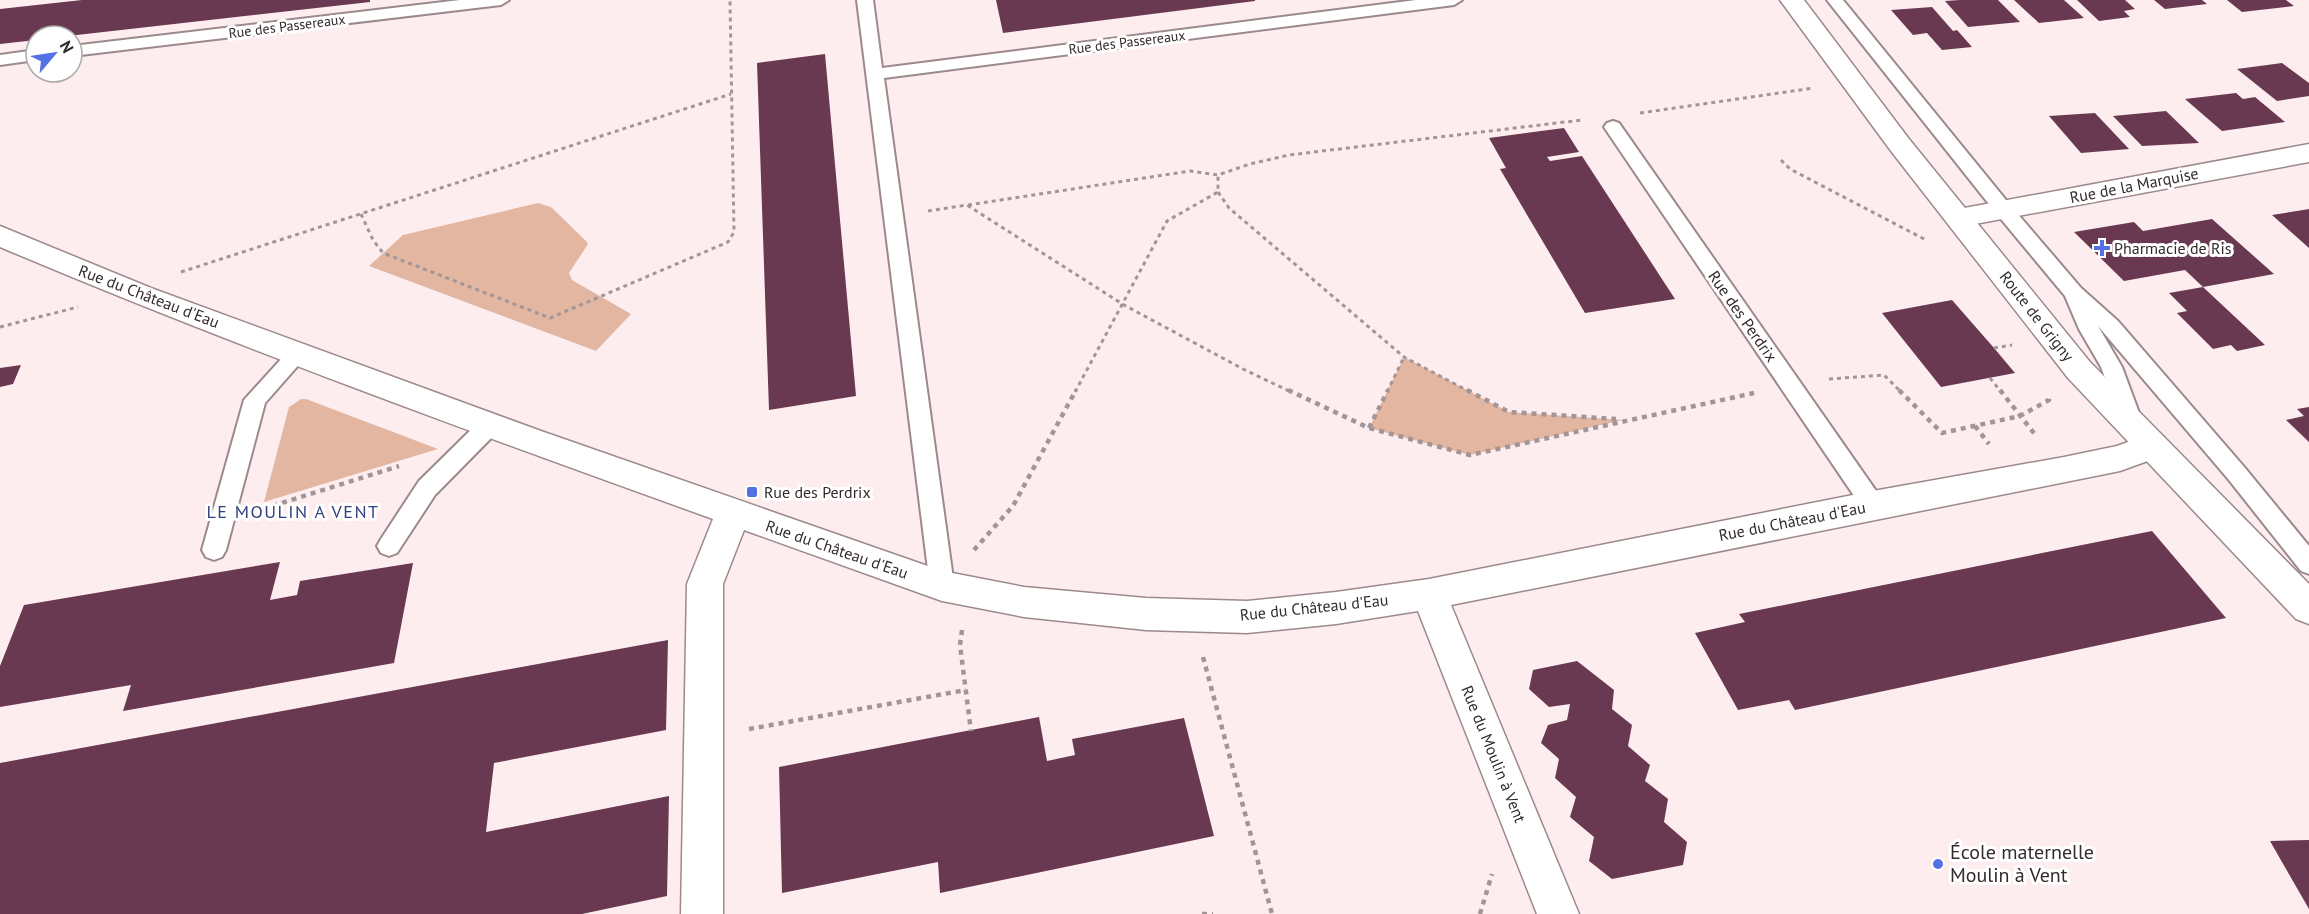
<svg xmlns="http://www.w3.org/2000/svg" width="2309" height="914" font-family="'PT Sans',sans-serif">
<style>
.green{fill:#e2b6a0}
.building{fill:#693951}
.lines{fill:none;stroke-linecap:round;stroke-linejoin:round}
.lane-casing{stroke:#9c898b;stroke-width:4}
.street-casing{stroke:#9c898b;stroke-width:3}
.secondary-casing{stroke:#9c898b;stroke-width:3}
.path-far1{stroke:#a29597;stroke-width:3;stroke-dasharray:4 4;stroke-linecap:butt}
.path{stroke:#a29597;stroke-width:4.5;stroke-dasharray:5 5;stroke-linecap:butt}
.lane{fill:#fff;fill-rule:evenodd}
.street{fill:#fff;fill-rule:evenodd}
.secondary{fill:#fff;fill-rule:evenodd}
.poi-dot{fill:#5370e5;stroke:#fff;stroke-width:2}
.labels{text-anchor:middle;stroke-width:6;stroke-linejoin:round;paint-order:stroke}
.far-street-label{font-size:14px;fill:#322a2b;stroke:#fff}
.street-label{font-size:16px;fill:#322a2b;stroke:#fff}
.poi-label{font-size:16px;fill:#322a2b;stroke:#fff;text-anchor:start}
.neighbourhood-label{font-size:18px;letter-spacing:1.5px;fill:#32427c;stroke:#fff}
.near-poi-label{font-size:20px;fill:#322a2b;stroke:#fff;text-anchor:start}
</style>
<rect width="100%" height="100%" fill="#feedef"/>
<path class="green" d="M538 203 551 207 586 241 588 244 569 273 572 280 631 314 596 351 369 266 403 235Z
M1404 357 1509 412 1623 420 1470 455 1369 428Z
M301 399H306L438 449 264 502 289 407Z"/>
<path class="building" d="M82 0H370V2L68 36H36V40L0 44V9Z
M996 0H1255V1L1003 33Z
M1960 0H1998L2020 22 1968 27 1945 1Z
M2014 0H2064L2084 18 2039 23Z
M2077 0H2125L2135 9 2124 11 2130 17 2099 21Z
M2154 0H2202L2207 4 2165 9Z
M2227 0H2286L2294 6 2242 12Z
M1932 7 1953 31 1957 30 1972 47 1942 50 1927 33 1913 35 1891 10Z
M825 54 856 396 769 410 757 63Z
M2282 63 2309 83V96L2277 101 2237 69Z
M2236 93 2243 99 2255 97 2285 122 2222 131 2185 99Z
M2166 111 2199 143 2142 146 2113 116Z
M2095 113 2129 149 2081 153 2049 116Z
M1564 128 1579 152 1547 157 1550 161 1582 156 1675 299 1585 313 1500 169 1506 168 1489 138Z
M2309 209V248L2272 215Z
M2212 219 2274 274 2203 287 2185 270 2124 281 2074 232 2134 222 2143 231Z
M2203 287 2265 345 2237 351 2231 345 2213 349 2177 313 2187 311 2169 293Z
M1952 300 1994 348 2015 373 1941 387 1882 313Z
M21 365 13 384 0 387V368Z
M2309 407V442L2286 420 2304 416 2297 409Z
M2152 531 2226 618 1795 710 1789 700 1738 710 1695 633 1745 622 1739 614Z
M280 562 270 600 297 595 300 581 413 563 394 663 123 711 131 685 0 707V666L24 605Z
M668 640 666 730 494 763 486 832 669 796 667 896 582 914H0V763Z
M1577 661 1614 690 1612 709 1632 725 1628 746 1650 765 1645 781 1668 799 1664 822 1687 842 1683 865 1612 879 1589 861 1594 837 1570 817 1576 797 1555 778 1559 759 1541 743 1548 725 1567 720 1570 704 1549 707 1529 689 1533 670Z
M1039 717 1047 761 1075 755 1072 739 1184 718 1214 836 940 893 938 862 782 893 779 767Z
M2309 840V909L2270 841Z"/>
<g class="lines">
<g class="lane-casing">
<path id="lane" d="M460 0H509L501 5 72 56V46Z
M857 0H873L882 68 1416 0H1462L1454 5 884 78 954 586 951 593 942 596 933 593 930 586Z
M1827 0H1843L2010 205 2081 288 2118 321 2245 468 2309 546V574L2301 571 2229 480 2098 326 2122 367 2142 421 2139 427 2131 429 2123 427 2101 367 2079 329 2065 296 1996 213Z
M36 50V60L0 65V55Z
M1613 121 1619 123 1881 498 1885 505 1881 512 1873 514 1865 512 1604 127 1607 123Z
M299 344 306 347 310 352 265 403 226 550 222 557 214 560 206 557 202 550 244 400 292 347Z
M490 416 498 419 501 425 498 431 435 495 397 553 389 556 381 553 377 546 381 539 419 481 482 419Z"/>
</g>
<g class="street-casing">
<path id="street" d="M2309 144V162L1959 227 1949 225 1945 218 1949 211 1959 209Z
M0 226 151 288 541 431 942 571 1024 587 1146 598 1247 601 1336 592 1429 579 1873 491 2064 457 2117 446 2152 433 2164 437 2168 446 2164 455 2120 471 1451 605 1579 914H1537L1418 611 1336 624 1247 633 1146 630 1024 617 942 601 744 530 723 584V914H681L687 584 713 519C474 433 234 346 0 247Z"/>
</g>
<g class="secondary-casing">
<path id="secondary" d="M1780 0H1804L1909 139 2090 362 2309 584V624L2296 619 2068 378 1891 151Z"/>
</g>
<path class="path-far1" d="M1640 113 1814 88
M1781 160 1790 169 1926 240
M1218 192 1229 208 1404 357 1470 392
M968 205 1190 171 1218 175 1250 164 1289 155 1582 120
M928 211 967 205 1124 305 1243 369 1291 392
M361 214 373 240 383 253 550 318 728 242 734 232 730 0
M181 272 731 94
M0 327 78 307
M1994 348 2012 345
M1990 378 2001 392
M1829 379 1884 375 1901 392
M1075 392 1167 221 1218 192V175
M1387 392 1404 357"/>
<path class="path" d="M1288 390 1369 428 1470 455 1754 393
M1467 390 1509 412 1616 419
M1899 390 1942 433 2020 416 2049 400V394
M2000 390 2037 437
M1975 426 1989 444
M1369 428 1388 390
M263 509 399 466
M974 550 1013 506 1076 390
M962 630 960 645 971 731
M1203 657 1272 914
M749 729 966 690
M1202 914H1213
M1480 914 1492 874"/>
<use href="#lane" class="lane"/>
<use href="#street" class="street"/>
<use href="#secondary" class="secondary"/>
</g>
<g class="poi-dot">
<path d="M2099 239h6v6h6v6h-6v6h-6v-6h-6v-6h6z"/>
<rect x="746" y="486" width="12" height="12" rx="3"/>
<circle cx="1938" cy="864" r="6"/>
</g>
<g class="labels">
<g class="far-street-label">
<text transform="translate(287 26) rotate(-7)" y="5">Rue des Passereaux</text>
<text transform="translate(1127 42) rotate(-7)" y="5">Rue des Passereaux</text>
</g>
<g class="street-label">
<text transform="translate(2134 185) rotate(-11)" y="6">Rue de la Marquise</text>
<text transform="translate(149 296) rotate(21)" y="6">Rue du Château d'Eau</text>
<text transform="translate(1743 316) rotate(55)" y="6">Rue des Perdrix</text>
<text transform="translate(2037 316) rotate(52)" y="6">Route de Grigny</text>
<text transform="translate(1792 521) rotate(-11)" y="6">Rue du Château d'Eau</text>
<text transform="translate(837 549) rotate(19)" y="6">Rue du Château d'Eau</text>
<text transform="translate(1314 607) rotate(-6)" y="6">Rue du Château d'Eau</text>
<text transform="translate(1494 754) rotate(68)" y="6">Rue du Moulin à Vent</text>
</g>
<g class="poi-label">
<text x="2114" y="254">Pharmacie de Ris</text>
<text x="764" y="498">Rue des Perdrix</text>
</g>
<g class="neighbourhood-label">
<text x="293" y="518">LE MOULIN A VENT</text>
</g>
<g class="near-poi-label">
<text x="1950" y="859">École maternelle<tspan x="1950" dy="23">Moulin à Vent</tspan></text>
</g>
</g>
<g transform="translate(54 54) rotate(61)"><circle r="28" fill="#ffffff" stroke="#adaaaa" stroke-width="1.5"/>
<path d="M0-4.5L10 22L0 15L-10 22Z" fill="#5370e5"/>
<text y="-9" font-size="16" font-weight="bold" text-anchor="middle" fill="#322a2b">N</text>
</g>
</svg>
